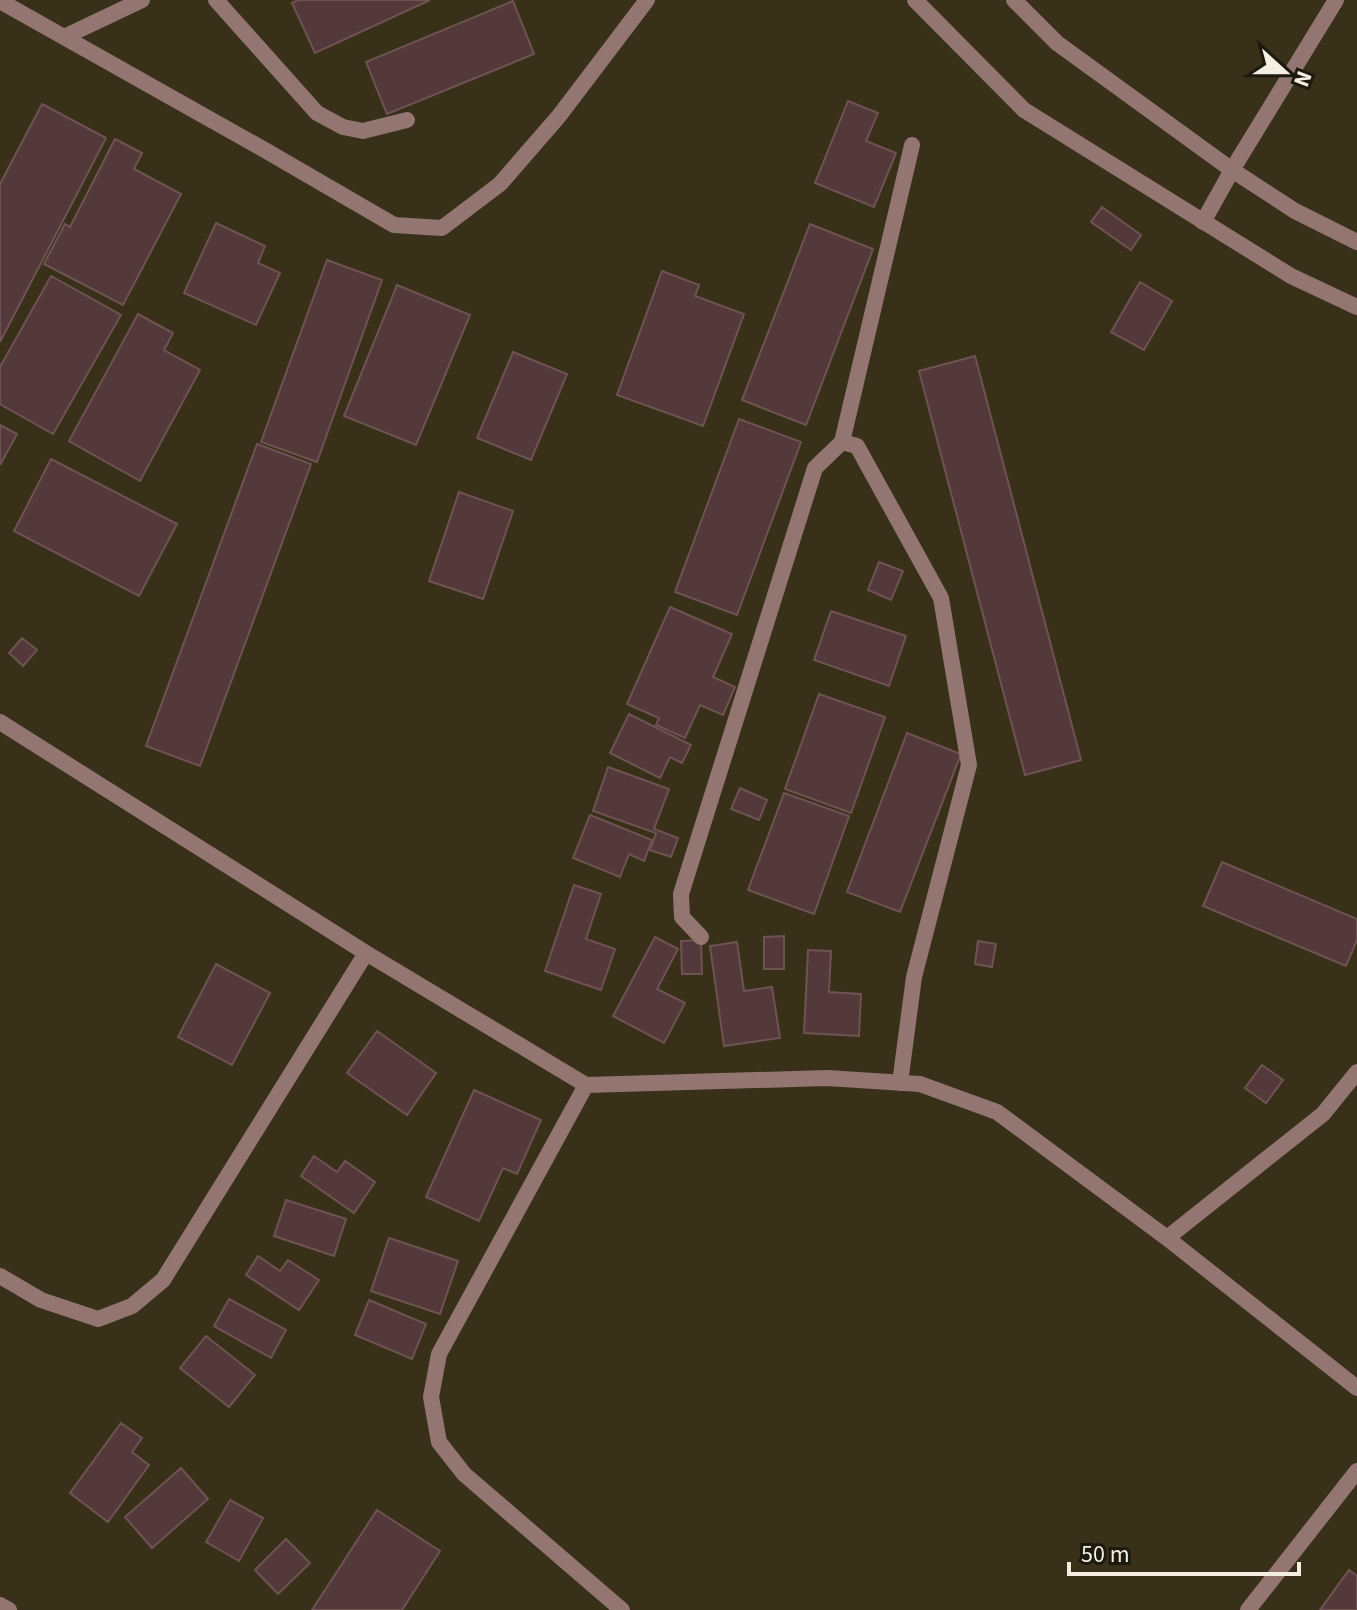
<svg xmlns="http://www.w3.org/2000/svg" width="1357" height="1610" font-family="'Source Sans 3',sans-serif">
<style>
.building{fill:#533939;stroke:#6f5353;stroke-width:2}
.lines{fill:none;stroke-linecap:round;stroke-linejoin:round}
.service{stroke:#937571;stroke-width:16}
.minor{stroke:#937571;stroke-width:16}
.tertiary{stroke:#937571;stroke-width:16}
</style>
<rect width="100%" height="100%" fill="#39301a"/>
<path class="building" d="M298 0H430L315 53 292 3Z
M513 1 534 54 387 114 366 62Z
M848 101 878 113 866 141 896 153 874 207 815 183Z
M42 104 106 138 0 342V184Z
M115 139 142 153 134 169 181 194 123 305 44 264 65 224 70 227Z
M1102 207 1141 235 1131 250 1091 222Z
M216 223 265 246 258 263 280 273 256 325 184 293Z
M810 224 873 249 806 425 742 400Z
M327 260 382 280 317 462 261 442Z
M662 271 699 285 695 296 744 314 703 426 617 395Z
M51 276 121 315 53 434 0 404V367Z
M1140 282 1172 301 1144 350 1111 332Z
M397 285 470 315 416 445 344 416Z
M138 314 173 333 164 350 200 370 140 481 69 441Z
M513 352 567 374 531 460 477 438Z
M975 356 1081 760 1025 775 919 371Z
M739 419 801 442 737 615 675 592Z
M0 425 17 434 0 465Z
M257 444 311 464 200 766 146 746Z
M51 459 177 524 139 596 14 531Z
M459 492 513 511 483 599 429 581Z
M879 562 903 571 891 600 868 590Z
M670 607 732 634 713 677 735 687 723 715 700 705 685 738 656 725 659 718 627 704Z
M831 611 906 636 889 686 814 660Z
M22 638 37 650 23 666 9 653Z
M819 694 885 717 851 813 785 789Z
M629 714 691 745 682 763 670 757 660 778 610 753Z
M907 733 961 754 900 912 847 892Z
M608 767 669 789 654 829 678 838 671 857 650 850 656 833 593 811Z
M740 788 767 800 759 820 731 809Z
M784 793 849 816 814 914 748 890Z
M590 815 652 840 644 861 629 854 620 877 573 858Z
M1222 862 1357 919V940L1346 966 1203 906Z
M574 885 601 894 586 939 615 949 601 990 545 971Z
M784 936V969H764V937Z
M655 937 678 949 657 989 685 1003 664 1043 613 1016Z
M701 940 702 974H682L681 941Z
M978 941 996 944 992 967 975 964Z
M737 942 744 991 772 987 780 1038 724 1046 710 946Z
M808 950 831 951 829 992 861 994 859 1036 804 1033Z
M216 964 270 993 232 1065 178 1037Z
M377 1031 436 1073 407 1115 347 1073Z
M1262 1065 1283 1080 1266 1103 1245 1088Z
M474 1090 541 1120 517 1174 503 1168 479 1221 426 1197Z
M314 1156 337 1172 345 1161 375 1182 354 1213 301 1176Z
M286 1200 346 1219 334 1256 274 1236Z
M389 1238 458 1261 440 1314 371 1291Z
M258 1256 280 1271 288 1260 319 1280 299 1310 246 1275Z
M229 1299 286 1330 271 1358 214 1326Z
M369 1300 426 1324 412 1359 355 1335Z
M206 1336 255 1375 229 1407 180 1368Z
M121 1423 142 1438 132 1452 149 1465 108 1522 70 1493Z
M181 1468 208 1499 152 1548 125 1517Z
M230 1500 263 1518 239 1561 206 1542Z
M377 1510 440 1551 402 1610H312Z
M286 1539 310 1563 278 1594 255 1570Z
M1349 1570 1357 1576V1610H1320Z"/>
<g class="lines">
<path class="service" d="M216 0 317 113 343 127 363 131 407 120
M64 37 142 0"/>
<path class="minor" d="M0 1 263 149 394 225 442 228 500 184 559 116 647 0
M1203 222 1232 170 1336 0
M842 442 912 145
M0 722 366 953 586 1085 827 1078 920 1084 997 1112 1167 1238 1357 1388
M701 937 682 917 681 894 815 468 842 442 857 446 941 598 969 765 914 977 900 1083
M586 1085 439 1354 431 1397 439 1442 464 1474 622 1610
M1167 1238 1323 1114 1357 1072
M0 1276 41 1300 98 1319 132 1306 163 1280 366 953
M1248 1610 1357 1471"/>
<path class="tertiary" d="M915 0 1024 110 1291 276 1357 307
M1014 0 1057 43 1232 170 1295 211 1357 242
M0 1605 9 1610"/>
</g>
<g transform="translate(1285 72) rotate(111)" stroke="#1c190f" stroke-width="6" paint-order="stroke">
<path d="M0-6L14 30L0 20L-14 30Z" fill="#f5efe2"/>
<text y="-12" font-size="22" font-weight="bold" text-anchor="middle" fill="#f5efe2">N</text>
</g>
<path d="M1069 1562v12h230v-12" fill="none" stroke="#f5efe2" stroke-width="4"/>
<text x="1081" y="1562" font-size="24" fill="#f5efe2" stroke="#1c190f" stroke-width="6" paint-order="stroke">50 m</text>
</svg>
